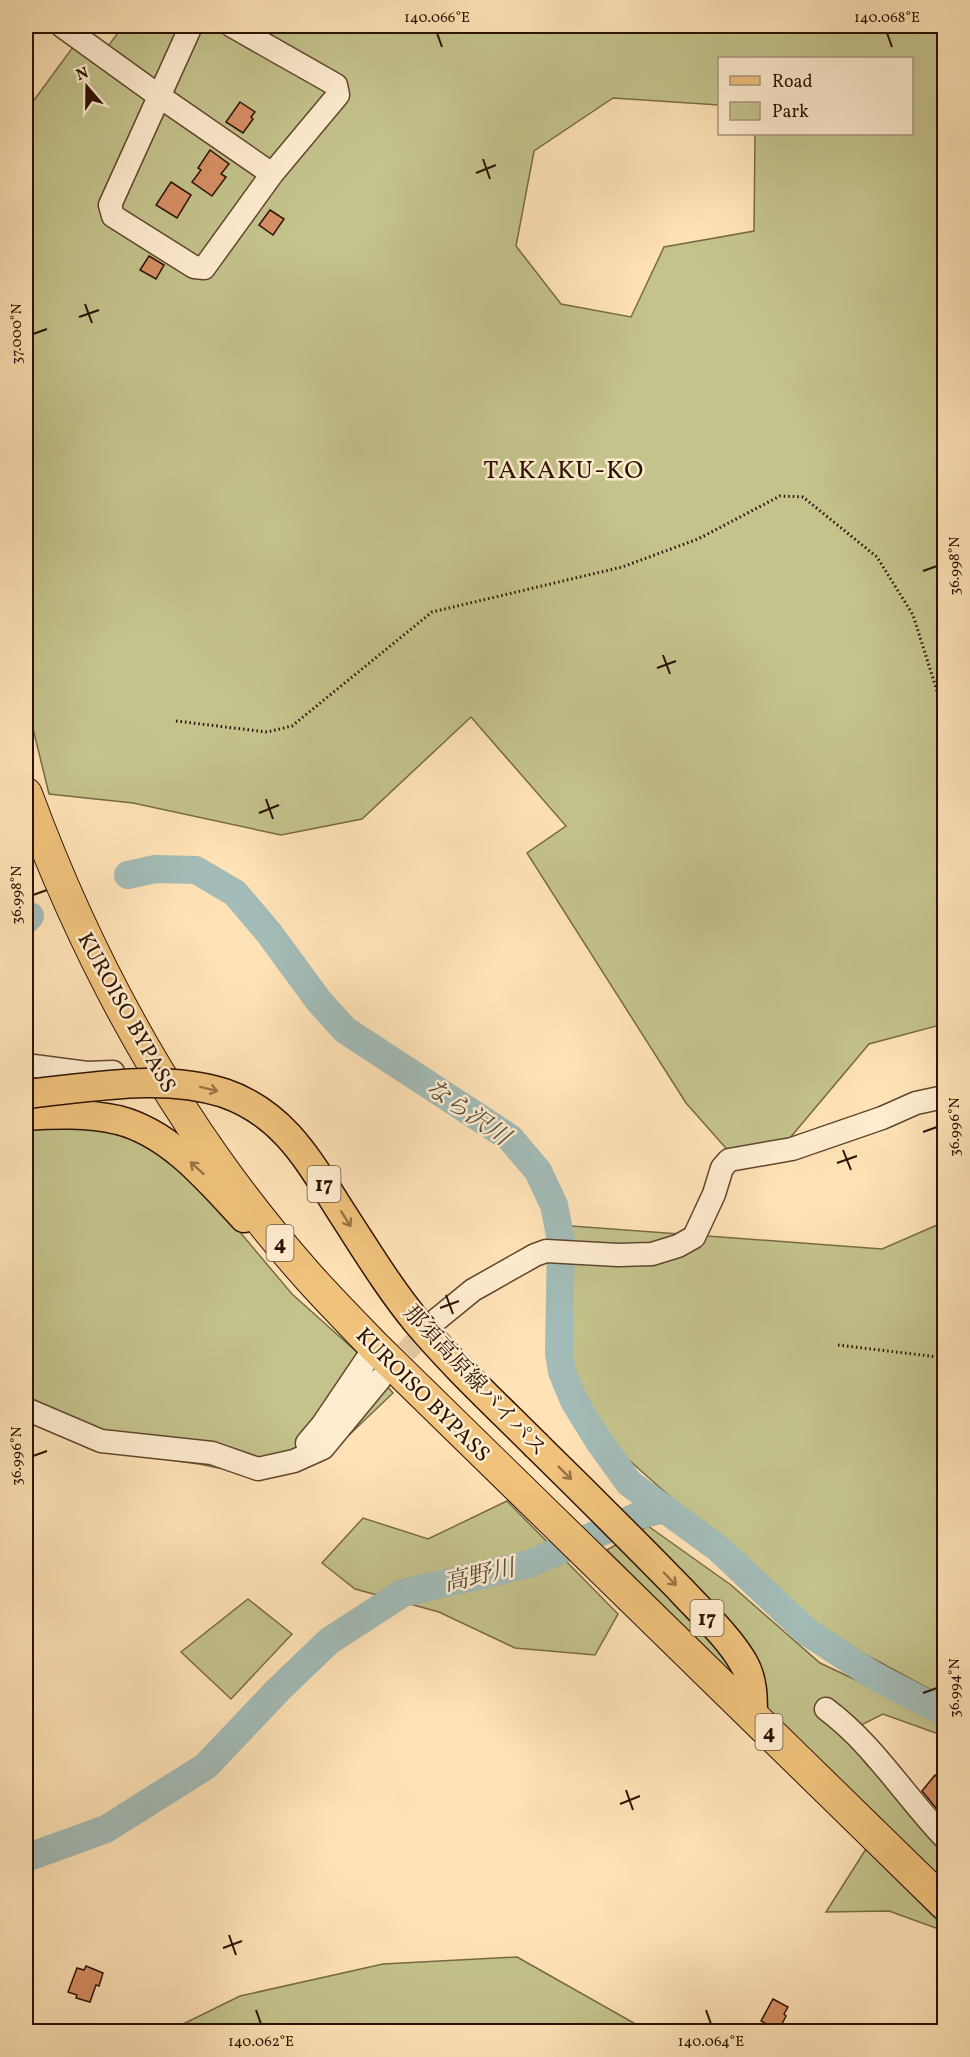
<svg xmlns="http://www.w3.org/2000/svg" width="970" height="2057" font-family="Vollkorn,'Noto Serif JP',serif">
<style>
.green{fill:#c4c38c;stroke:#786a46;stroke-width:1.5;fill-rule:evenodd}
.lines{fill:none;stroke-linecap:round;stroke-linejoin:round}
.river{stroke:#a3bcb8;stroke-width:28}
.building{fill:#d78f65;stroke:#2c1200;stroke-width:1.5}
.minor-tunnel{stroke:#dfc49c;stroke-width:22;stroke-dasharray:22 11;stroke-linecap:butt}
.minor-casing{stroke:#61462e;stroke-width:25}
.major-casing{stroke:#2c1200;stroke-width:31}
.highway-casing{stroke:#2c1200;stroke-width:34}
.path{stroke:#2c1200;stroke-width:3;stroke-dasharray:1.5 3;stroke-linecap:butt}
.minor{stroke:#ffedd0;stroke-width:22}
.major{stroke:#f0c27c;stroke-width:28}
.highway{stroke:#f0c27c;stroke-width:32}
.major-bridge-casing{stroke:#2c1200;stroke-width:31;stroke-linecap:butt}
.major-bridge{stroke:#f0c27c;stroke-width:28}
.oneway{stroke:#987344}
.ticks{fill:none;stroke:#2c1200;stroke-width:2}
.labels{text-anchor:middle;stroke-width:5;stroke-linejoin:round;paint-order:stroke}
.shield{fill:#ffedd0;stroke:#6b543e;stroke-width:1.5}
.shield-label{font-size:21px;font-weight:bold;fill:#2c1200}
.street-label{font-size:22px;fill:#2c1200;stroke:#ffedd0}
.water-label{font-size:24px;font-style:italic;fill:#564e40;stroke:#ffedd0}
.quarter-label{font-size:26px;letter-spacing:1.5px;fill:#2c1200;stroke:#ffedd0}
.neatline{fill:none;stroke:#2c1200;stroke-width:2}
.ticks-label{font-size:15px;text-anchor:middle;fill:#2c1200}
</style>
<rect width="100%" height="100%" fill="#ffe3b7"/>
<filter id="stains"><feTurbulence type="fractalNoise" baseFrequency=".00333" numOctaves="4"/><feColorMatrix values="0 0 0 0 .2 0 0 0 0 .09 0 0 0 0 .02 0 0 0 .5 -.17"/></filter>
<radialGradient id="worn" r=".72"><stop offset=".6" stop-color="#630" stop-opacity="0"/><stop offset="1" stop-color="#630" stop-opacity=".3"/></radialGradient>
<path class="green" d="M123 26H944V1024L869 1044 784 1145 731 1154 686 1103 527 853 566 826 471 717 362 819 281 835 133 803 49 794 26 700V111L76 43 98 60ZM720 58H912V134H755L754 231 664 247 631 317 561 304 516 246 534 151 613 98 719 105Z
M84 1125 143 1140 202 1187 292 1294 359 1354 393 1393 328 1455 267 1478 199 1464 96 1450 26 1417V1126Z
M944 1222V1697L822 1631 733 1549 667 1494 612 1445 574 1372 568 1317 572 1226 882 1249Z
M507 1501 618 1614 595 1655 515 1648 439 1612 355 1589 322 1563 363 1518 428 1539Z
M648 1526 731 1585 820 1663 924 1712 944 1719V1736L883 1714 843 1734 867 1765 944 1829V1883L607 1550Z
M248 1599 292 1634 231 1699 181 1652Z
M866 1849 944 1927V1931L889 1911 826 1912Z
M517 1957 648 2031H169L240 1996 383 1964Z"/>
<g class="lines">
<path class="river" d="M128 875 155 869 196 870 235 893 269 933 318 1000 345 1030 510 1138 538 1171 554 1205 561 1240 559 1353 562 1372 574 1401 598 1440 629 1483 719 1549 807 1632 876 1677 944 1712
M26 920 30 916
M26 1858 106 1829 206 1766 278 1690 329 1641 403 1593 529 1564 640 1515 665 1509"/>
</g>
<path class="building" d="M240 102 255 112 251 117 253 119 243 133 226 122Z
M210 150 229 164 221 174 226 177 212 196 192 182 201 170 198 168Z
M171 182 191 195 177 218 156 205Z
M270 210 284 219 273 235 259 225Z
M149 256 164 265 156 279 140 270Z
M935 1775 945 1783V1799L936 1808 922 1791Z
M86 1966 103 1973 99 1986 96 1985 90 2002 76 1998 77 1995 68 1992 77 1968 84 1970Z
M773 1999 788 2007 784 2014 786 2016 779 2030 761 2021Z"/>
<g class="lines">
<path class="minor-tunnel" d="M383 1376 435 1321"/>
<g class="minor-casing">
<path id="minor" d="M62 26 159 96 272 174
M191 26 110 205 113 216 194 267 204 268 272 174 338 95 336 85 232 26
M26 1065 87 1073 113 1072
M435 1321 473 1290 535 1255 546 1251 618 1255 652 1254 678 1246 694 1237 714 1194 722 1168 729 1160 792 1149 882 1118 916 1103 944 1097
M26 1409 101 1441 212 1453 258 1469 294 1461 323 1448 380 1379
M307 1443 323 1424 375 1347
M826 1709C873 1744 904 1795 944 1837"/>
</g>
<g class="major-casing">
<path id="major" d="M26 1116C56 1114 87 1113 118 1120 170 1133 209 1180 244 1218
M537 1446C585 1493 633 1541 680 1589 701 1612 727 1635 743 1662 753 1679 753 1696 753 1716"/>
</g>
<g class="highway-casing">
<path id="highway" d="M26 794C90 968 182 1134 306 1274 328 1299 352 1323 375 1347L944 1903"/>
</g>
<path class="path" d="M176 721 267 732 292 726 432 612 622 567 698 539 780 496 803 497 877 557 913 615 944 713
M838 1345 938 1357 944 1356"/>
<use href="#minor" class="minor"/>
<use href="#major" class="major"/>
<use href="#highway" class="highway"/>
<g class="major-bridge-casing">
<path id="major-bridge" d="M26 1094C89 1088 161 1073 224 1093 285 1114 310 1163 342 1213 366 1250 389 1288 417 1322 454 1366 496 1405 537 1446"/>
</g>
<use href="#major-bridge" class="major-bridge"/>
</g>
<defs><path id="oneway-shaft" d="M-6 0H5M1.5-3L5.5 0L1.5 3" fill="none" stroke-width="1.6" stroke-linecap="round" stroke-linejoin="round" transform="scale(1.5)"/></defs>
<g class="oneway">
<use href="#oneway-shaft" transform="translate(209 1089) rotate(14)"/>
<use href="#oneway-shaft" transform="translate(197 1168) rotate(-138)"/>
<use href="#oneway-shaft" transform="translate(346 1219) rotate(58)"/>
<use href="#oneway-shaft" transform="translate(565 1473) rotate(45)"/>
<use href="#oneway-shaft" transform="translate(670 1579) rotate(46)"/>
</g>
<path class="ticks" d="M437 33 442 47M887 33 892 47M483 159 490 179M476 173 496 165M85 304 92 323M79 317 99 310M33 334 47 329M923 571 937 566M663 655 670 674M657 668 676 661M266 799 273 819M259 813 279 805M33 895 47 890M923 1132 937 1127M843 1150 851 1170M837 1163 857 1156M446 1295 453 1314M440 1308 459 1301M33 1456 47 1451M923 1693 937 1688M626 1790 633 1810M620 1804 640 1796M229 1935 236 1955M223 1948 242 1941M256 2010 261 2024M706 2010 711 2024"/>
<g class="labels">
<g class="shield">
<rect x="307.5" y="1166" width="33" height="36" rx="4.5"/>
<rect x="266.5" y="1225" width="27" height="36" rx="4.5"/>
<rect x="690.5" y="1600" width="33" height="36" rx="4.5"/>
<rect x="755.5" y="1714" width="27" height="36" rx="4.5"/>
</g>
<g class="shield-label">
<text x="324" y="1191">17</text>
<text x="280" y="1250">4</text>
<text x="707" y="1625">17</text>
<text x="769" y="1739">4</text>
</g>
<g class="street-label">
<text transform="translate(128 1012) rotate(61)" y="8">KUROISO BYPASS</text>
<text transform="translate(476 1380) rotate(47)" y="8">那須高原線バイパス</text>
<text transform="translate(424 1394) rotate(45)" y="8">KUROISO BYPASS</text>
</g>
<g class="water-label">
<text transform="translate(468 1112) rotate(35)" y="8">なら沢川</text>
<text transform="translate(479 1575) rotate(-13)" y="8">高野川</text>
</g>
<g class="quarter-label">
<text x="564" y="478">TAKAKU-KO</text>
</g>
</g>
<rect width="970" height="2057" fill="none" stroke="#ffe3b7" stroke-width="66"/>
<rect x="718" y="57" width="195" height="78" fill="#ffedd0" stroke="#ab957d" stroke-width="1.5"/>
<rect x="730" y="76" width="30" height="9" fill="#f0c27c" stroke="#ab957d" stroke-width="1.5"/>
<text x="772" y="87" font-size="18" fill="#2c1200">Road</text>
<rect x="730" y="102" width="30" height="18" fill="#c4c38c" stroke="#ab957d" stroke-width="1.5"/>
<text x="772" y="117" font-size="18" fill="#2c1200">Park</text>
<g transform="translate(87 87) rotate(340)" stroke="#ffedd0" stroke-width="4.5" paint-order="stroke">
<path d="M0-4.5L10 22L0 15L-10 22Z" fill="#2c1200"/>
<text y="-9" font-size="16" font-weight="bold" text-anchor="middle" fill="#2c1200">N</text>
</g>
<rect x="33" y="33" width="904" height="1991" class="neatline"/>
<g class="ticks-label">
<text x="437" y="22">140.066°E</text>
<text x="887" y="22">140.068°E</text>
<text transform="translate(16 334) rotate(-90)" y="5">37.000°N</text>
<text transform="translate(954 566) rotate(-90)" y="5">36.998°N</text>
<text transform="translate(16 895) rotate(-90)" y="5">36.998°N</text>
<text transform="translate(954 1127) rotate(-90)" y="5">36.996°N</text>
<text transform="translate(16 1456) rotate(-90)" y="5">36.996°N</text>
<text transform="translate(954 1688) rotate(-90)" y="5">36.994°N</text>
<text x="261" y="2046">140.062°E</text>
<text x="711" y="2046">140.064°E</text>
</g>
<rect width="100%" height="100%" filter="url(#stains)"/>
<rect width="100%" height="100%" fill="url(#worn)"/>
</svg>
